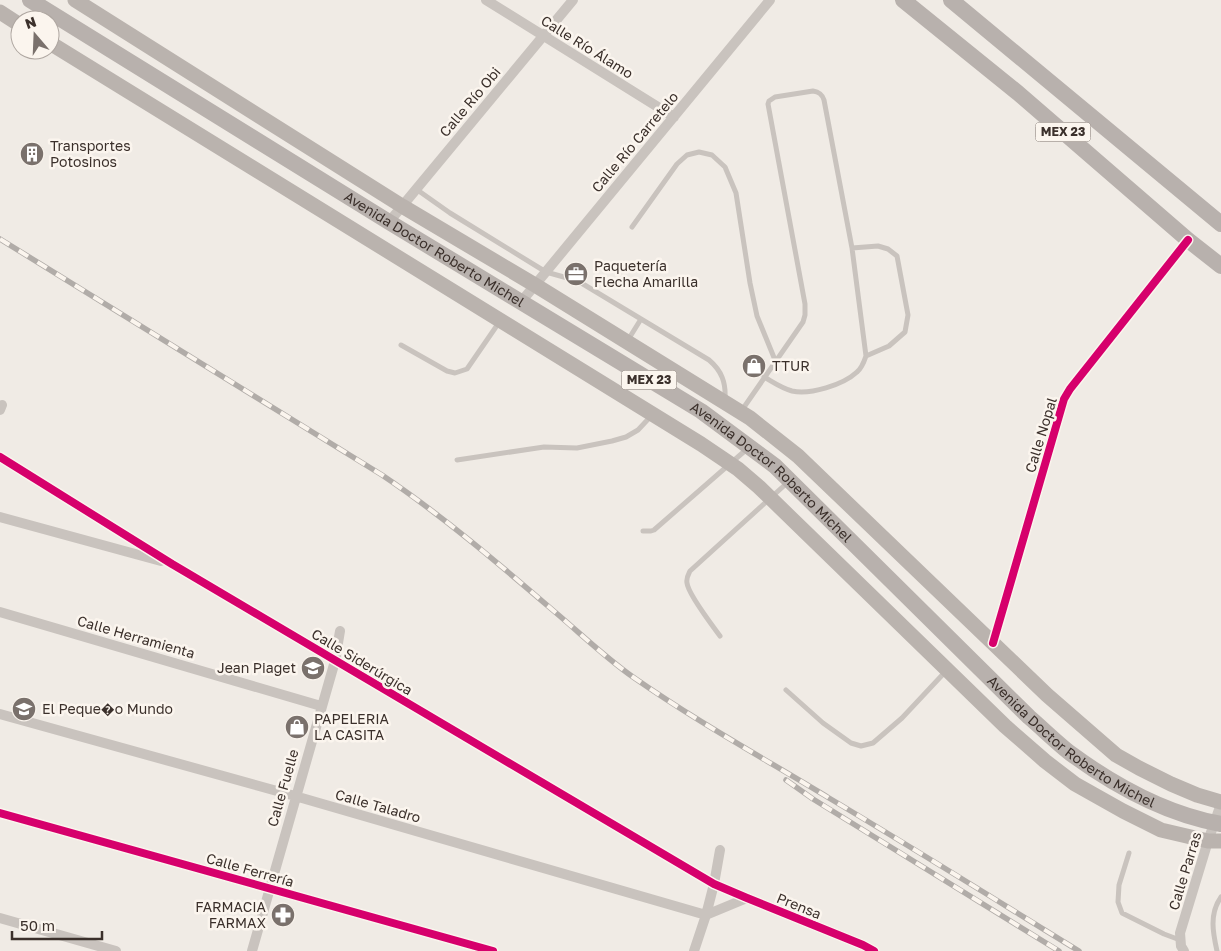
<svg xmlns="http://www.w3.org/2000/svg" width="1221" height="951" font-family="'Golos Text',sans-serif">
<style>
.lines{fill:none;stroke-linecap:round;stroke-linejoin:round}
.service{stroke:#c9c3be;stroke-width:5}
.minor{stroke:#c9c3be;stroke-width:10}
.secondary{stroke:#bab3ae;stroke-width:15}
.primary{stroke:#b8b1ad;stroke-width:16}
.rail-casing{stroke:#b1aca8;stroke-width:5.5}
.rail{stroke:#fbf5ee;stroke-width:4;stroke-dasharray:11;stroke-linecap:butt}
.cycleway-casing{stroke:#fbf5ee;stroke-width:11}
.cycleway{stroke:#d6006c;stroke-width:8}
.labels{text-anchor:middle;stroke-width:5;stroke-linejoin:round;paint-order:stroke}
.shield{fill:#fbf5ee;stroke:#756b66;stroke-width:1}
.shield-label{font-size:12px;font-weight:bold;fill:#3b302b}
.street-label{font-size:14px;fill:#3b302b;stroke:#fbf5ee}
.poi-label{font-size:14px;fill:#3b302b;stroke:#fbf5ee;text-anchor:start}
</style>
<rect width="100%" height="100%" fill="#f0ebe5"/>
<g class="lines">
<path class="service" d="M416 189 450 213 546 272 578 281 641 319 628 340
M632 227 677 164 687 155 699 152 712 155 725 167 736 193 750 283 757 316 775 360
M852 248 878 246 888 249 897 256 908 315 905 332 889 346 866 356
M641 319 709 360C722 371 726 383 725 399
M401 345 447 371 455 373 467 369 500 321
M742 410 803 322 805 315V304L768 104 769 101 775 97 813 91C819 92 822 94 824 100L852 248 866 356C864 362 862 368 857 372 843 385 810 395 792 391 781 388 773 382 764 377
M457 460 544 447 577 448 612 441 626 437 638 430 652 415
M643 531H651L654 530 747 449
M720 636C712 625 688 594 687 583 686 578 688 575 690 571L787 483
M786 690 823 723 851 743 861 746 873 743 902 718 946 671
M1129 853 1119 885 1118 902 1122 913 1164 934 1180 940
M1217 951C1213 933 1209 914 1221 897"/>
<path class="minor" d="M486 0 674 117
M389 222 573 0
M521 302 770 0
M0 410 2 405
M0 457 172 564 714 884 747 898 863 945 874 951
M0 517 161 561
M0 612 321 706
M993 643 1064 399 1070 389 1188 240
M0 714 295 796 706 915 747 898
M0 813 493 951
M0 918 116 951
M252 951 335 661 340 631
M694 951 706 915 714 884 720 850
M1184 951 1181 946 1180 933 1208 841 1221 804"/>
<path class="secondary" d="M75 0 402 206 535 285 750 418 798 456 1047 695 1116 755 1139 768 1171 784 1197 795 1221 802
M0 12 20 25
M50 43 701 444 738 469 759 487 1005 726 1045 761 1075 784 1123 811 1161 830 1208 841H1221"/>
<g class="primary">
<path id="s1" d="M30 0 389 222 701 411 775 466 1029 717C1043 729 1056 742 1070 753 1115 786 1165 814 1221 824"/>
<path d="M903 0 1018 93 1188 240 1221 266"/>
<path d="M951 0 1221 224"/>
</g>
<g class="rail-casing">
<path id="rail" d="M0 239 382 475C443 516 499 564 555 612 581 634 606 658 633 677 696 721 763 758 829 798 913 848 996 900 1079 951
M786 780 813 799 1059 951"/>
</g>
<use href="#rail" class="rail"/>
<g class="cycleway-casing">
<path id="cycleway" d="M0 457 172 564 714 884 747 898 863 945 874 951
M993 643 1064 399 1070 389 1188 240
M0 813 493 951"/>
</g>
<use href="#cycleway" class="cycleway"/>
</g>
<defs>
<g id="building-disc" transform="scale(1.25)"><circle r="9.5" fill="#7a716c" stroke="#fbf5ee"/><path d="M-4-6H4V6H1V3H-1V6H-4ZM-2.5-4.3h1.7v1.8h-1.7ZM.8-4.3h1.7v1.8H.8ZM-2.5-1h1.7V.8h-1.7ZM.8-1h1.7V.8H.8Z" fill="#fff"/></g>
<g id="office-disc" transform="scale(1.25)"><circle r="9.5" fill="#7a716c" stroke="#fbf5ee"/><path d="M-6-3h4V-5.5h4V-3h4V5H-6ZM-1-4.5V-3h2v-1.5ZM-6 0V1H6V0Z" fill="#fff"/></g>
<g id="shop-disc" transform="scale(1.25)"><circle r="9.5" fill="#7a716c" stroke="#fbf5ee"/><path d="M-5-2.5h2.3a2.7 3.5 0 0 1 5.4 0H5L5.5 6h-11ZM-1.5-2.5h3a1.5 2.3 0 0 0-3 0Z" fill="#fff"/></g>
<g id="school-disc" transform="scale(1.25)"><circle r="9.5" fill="#7a716c" stroke="#fbf5ee"/><path d="M0-5L7-2L0 1L-7-2ZM-4 1L0 2.5L4 1V4Q0 6-4 4Z" fill="#fff"/></g>
<g id="pharmacy-disc" transform="scale(1.25)"><circle r="9.5" fill="#7a716c" stroke="#fbf5ee"/><path d="M-2-6h4v4h4v4h-4v4h-4v-4h-4v-4h4Z" fill="#fff"/></g>
</defs>
<g fill-rule="evenodd">
<use href="#building-disc" x="32" y="154"/>
<use href="#office-disc" x="576" y="274"/>
<use href="#shop-disc" x="754" y="366"/>
<use href="#school-disc" x="313" y="668"/>
<use href="#school-disc" x="24" y="709"/>
<use href="#shop-disc" x="297" y="727"/>
<use href="#pharmacy-disc" x="283" y="915"/>
</g>
<g class="labels">
<g class="shield">
<rect x="1035.5" y="122.5" width="55" height="19" rx="4"/>
<rect x="621.5" y="370.5" width="55" height="19" rx="4"/>
</g>
<g class="shield-label">
<text x="1063" y="136">MEX 23</text>
<text x="649" y="384">MEX 23</text>
</g>
<g class="street-label">
<text transform="translate(587 47) rotate(32)" y="5">Calle Río Álamo</text>
<text transform="translate(470 102) rotate(-50)" y="5">Calle Río Obi</text>
<text transform="translate(635 142) rotate(-50)" y="5">Calle Río Carretelo</text>
<text dy="5" stroke="none"><textPath href="#s1" startOffset="475">Avenida Doctor Roberto Michel</textPath></text>
<text transform="translate(1041 435) rotate(-73)" y="5">Calle Nopal</text>
<text dy="5" stroke="none"><textPath href="#s1" startOffset="880">Avenida Doctor Roberto Michel</textPath></text>
<text transform="translate(136 637) rotate(16)" y="5">Calle Herramienta</text>
<text transform="translate(362 662) rotate(31)" y="5">Calle Siderúrgica</text>
<text dy="5" stroke="none"><textPath href="#s1" startOffset="1285">Avenida Doctor Roberto Michel</textPath></text>
<text transform="translate(283 788) rotate(-74)" y="5">Calle Fuelle</text>
<text transform="translate(378 806) rotate(16)" y="5">Calle Taladro</text>
<text transform="translate(250 870) rotate(16)" y="5">Calle Ferrería</text>
<text transform="translate(1185 871) rotate(-73)" y="5">Calle Parras</text>
<text transform="translate(799 906) rotate(22)" y="5">Prensa</text>
</g>
<g class="poi-label">
<text x="50" y="151">Transportes<tspan x="50" dy="16">Potosinos</tspan></text>
<text x="594" y="271">Paquetería<tspan x="594" dy="16">Flecha Amarilla</tspan></text>
<text x="772" y="371">TTUR</text>
<text x="296" y="673" text-anchor="end">Jean Piaget</text>
<text x="42" y="714">El Peque�o Mundo</text>
<text x="314" y="724">PAPELERIA<tspan x="314" dy="16">LA CASITA</tspan></text>
<text x="266" y="912" text-anchor="end">FARMACIA<tspan x="266" dy="16">FARMAX</tspan></text>
</g>
</g>
<g transform="translate(35 35) rotate(341)"><circle r="24" fill="#fbf5ee" stroke="#aea6a0"/>
<path d="M0-4L9 19L0 12L-9 19Z" fill="#7a716c"/>
<text y="-8" font-size="14" font-weight="bold" text-anchor="middle" fill="#3b302b">N</text>
</g>
<path d="M12 931v8h90v-8" fill="none" stroke="#3b302b" stroke-width="2.5"/>
<text x="20" y="931" font-size="15" fill="#3b302b" stroke="#fbf5ee" stroke-width="4" paint-order="stroke">50 m</text>
</svg>
